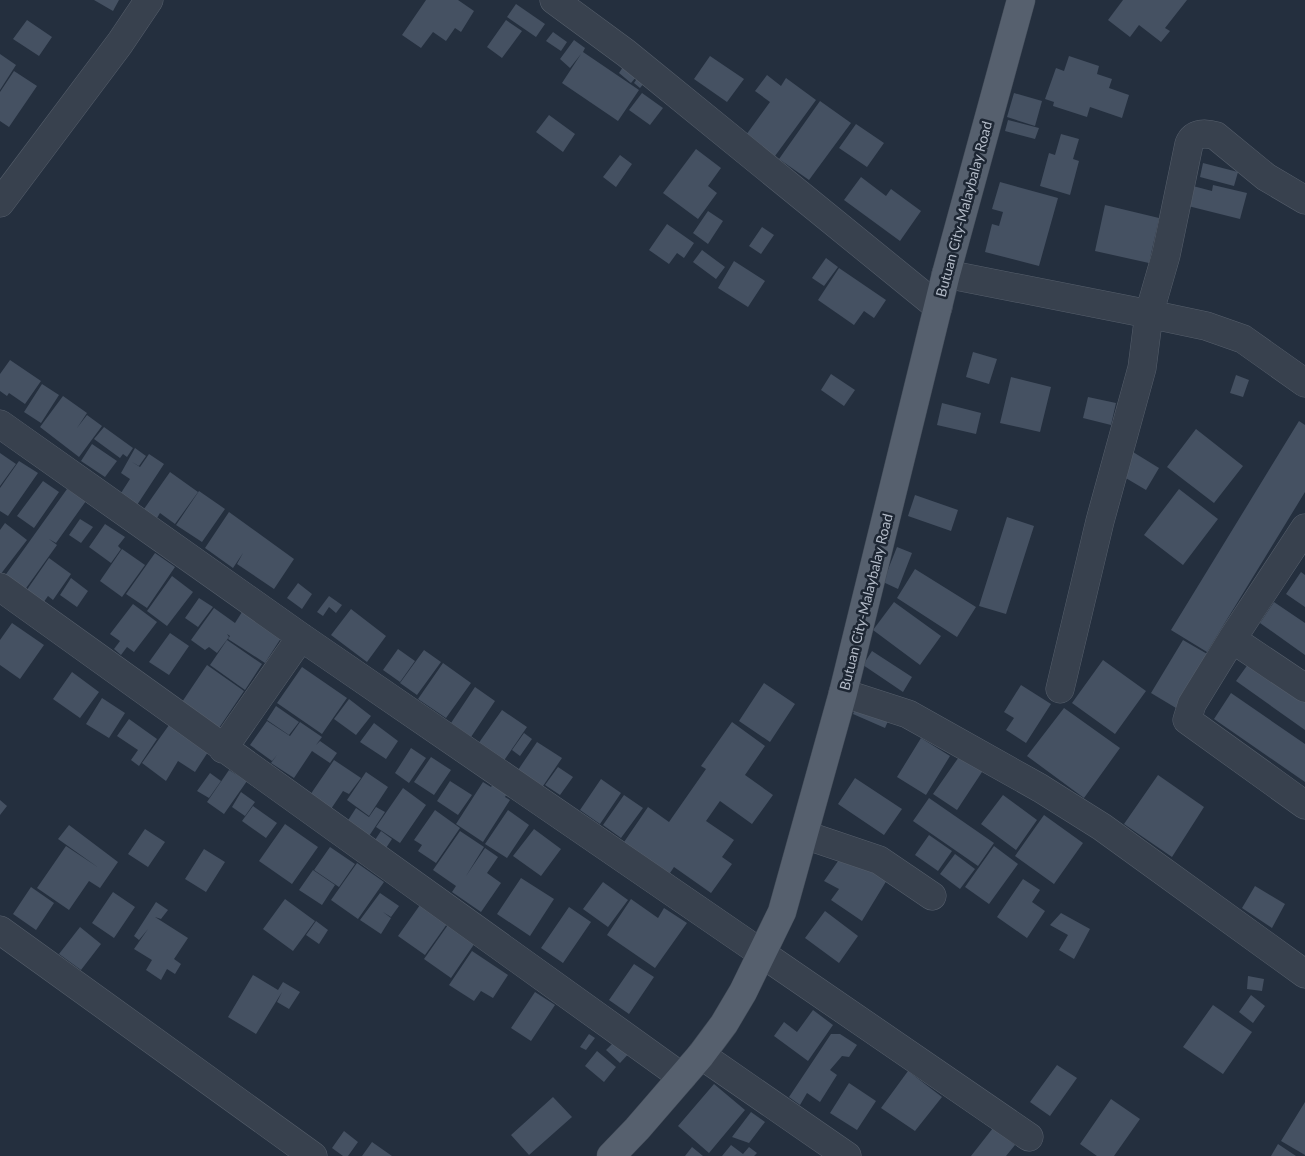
<svg xmlns="http://www.w3.org/2000/svg" width="1305" height="1156" font-family="Lato,sans-serif">
<style>
.building{fill:#455162}
.lines{fill:none;stroke-linecap:round;stroke-linejoin:round}
.minor-casing{stroke:#565f6c;stroke-width:29}
.major-casing{stroke:#414a57;stroke-width:29}
.minor{stroke:#38414e;stroke-width:28}
.major{stroke:#56606e;stroke-width:28}
.labels{text-anchor:middle;stroke-width:5;stroke-linejoin:round;paint-order:stroke}
.street-label{font-size:14px;fill:#b4bcc9;stroke:#1d2633}
</style>
<rect width="100%" height="100%" fill="#242f3e"/>
<path class="building" d="M94 0H119L113 11Z
M426 0H458L474 11 461 32 455 28 446 41 433 32 421 48 402 35Z
M1123 0H1187L1165 28 1170 31 1161 42 1139 25 1130 37 1108 20Z
M516 4 545 24 536 37 507 17Z
M27 20 52 37 39 56 13 39Z
M506 20 522 31 502 58 487 47Z
M553 32 567 42 561 51 546 41Z
M574 40 585 48 583 52 639 90 618 121 562 83 581 54 570 68 560 59Z
M0 54 16 65 0 90Z
M710 56 744 79 727 102 694 79Z
M1069 56 1099 66 1097 74 1112 79 1109 88 1129 95 1122 118 1090 107 1087 117 1053 106 1054 102 1045 99 1056 68 1064 71Z
M623 67 636 77 631 83 619 73Z
M14 71 37 86 9 127 0 121V92Z
M767 75 781 86 786 78 816 100 775 156 746 135 770 102 755 91Z
M638 77 645 82 640 88 634 83Z
M642 93 663 108 650 125 629 110Z
M1014 93 1042 101 1035 126 1007 117Z
M820 101 851 123 809 180 779 159Z
M549 115 575 134 563 152 536 132Z
M1008 120 1039 128 1035 139 1005 131Z
M856 124 884 143 867 167 839 148Z
M1061 134 1079 139 1073 159 1079 161 1070 195 1040 186 1049 153 1055 155Z
M696 149 721 168 708 186 717 193 698 219 663 193Z
M620 155 632 164 616 187 603 177Z
M1203 163 1238 172 1234 186 1200 177Z
M861 177 886 196 891 189 921 211 900 241 844 200Z
M1000 182 1058 198 1039 266 985 252 992 224 999 226 1003 212 992 209Z
M1213 185 1247 193 1240 219 1188 206 1193 186 1212 191Z
M1105 205 1159 218 1149 263 1095 251Z
M708 211 723 221 708 244 693 233Z
M667 224 694 243 684 258 677 253 669 264 649 250Z
M762 227 774 235 761 254 749 246Z
M702 250 725 267 716 279 693 262Z
M826 258 838 267 824 286 812 278Z
M734 261 765 281 748 307 718 288Z
M839 268 886 300 874 318 864 311 854 325 818 300Z
M973 352 997 359 989 384 966 377Z
M10 360 41 381 25 404 9 393 7 396 0 391V374Z
M831 374 855 390 844 406 821 390Z
M1236 375 1249 380 1243 397 1230 393Z
M1011 377 1051 387 1040 432 1000 423Z
M42 384 59 395 41 423 24 412Z
M63 396 87 413 77 428 87 415 102 426 79 457 40 427Z
M1088 397 1116 403 1111 425 1083 418Z
M942 403 981 413 976 434 937 425Z
M1299 421 1305 425V492L1207 652 1171 630Z
M104 427 133 448 127 457 123 454 120 458 94 439Z
M1196 429 1243 466 1214 503 1167 467Z
M92 444 117 461 105 477 81 461Z
M135 448 146 456 139 466 132 462 140 467 149 454 164 464 137 505 121 493 130 479 121 473Z
M1133 452 1159 468 1146 490 1119 474Z
M0 453 16 464 0 486Z
M19 461 38 473 8 516 0 511V488Z
M170 472 198 492 175 524 160 513 157 518 144 509Z
M43 481 59 492 34 528 17 516Z
M67 489 86 501 56 543 49 539 57 545 24 591 4 577Z
M1179 489 1218 519 1183 565 1144 535Z
M199 491 225 509 202 542 176 525Z
M915 495 958 510 951 531 908 516Z
M229 512 294 559 274 589 237 564 243 553 233 568 205 548Z
M1007 517 1034 526 1006 614 979 606Z
M80 519 93 527 81 543 69 535Z
M5 523 27 540 0 575V530Z
M105 524 125 537 118 546 121 549 111 563 89 547Z
M897 547 912 553 898 589 883 582Z
M122 549 145 565 122 597 100 581Z
M155 553 175 567 147 608 126 594Z
M49 558 71 574 53 600 48 596 41 606 24 594Z
M915 569 976 607 957 637 897 598Z
M1301 572 1305 575V607L1286 594Z
M172 576 193 592 167 626 147 611Z
M71 578 88 591 77 607 60 595Z
M298 583 312 594 302 609 287 598Z
M329 596 342 605 336 613 329 607 323 616 317 612Z
M199 598 213 607 198 627 185 618Z
M894 602 941 636 920 665 873 630Z
M1274 602 1305 623V655L1260 623Z
M133 604 157 622 134 652 127 647 121 655 114 649 120 641 110 634Z
M214 608 235 623 242 612 281 638 265 663 228 639 230 636 227 634 229 637 217 653 209 647 205 650 191 640Z
M351 609 386 636 367 662 331 635Z
M12 623 44 645 20 679 0 665V640Z
M170 633 189 646 169 675 149 662Z
M227 640 262 664 245 690 210 665Z
M1183 640 1209 655 1176 708 1151 693Z
M398 649 415 661 400 682 383 670Z
M424 650 441 662 417 695 400 683Z
M872 651 912 677 903 692 863 665Z
M1103 660 1146 691 1115 734 1072 703Z
M1251 660 1305 698V730L1236 681Z
M443 663 471 683 446 718 418 699Z
M207 665 244 691 219 728 182 702Z
M302 667 347 698 322 734 277 703Z
M72 672 99 692 80 718 53 699Z
M764 683 795 704 770 742 739 721Z
M1021 685 1051 704 1026 743 1006 730 1014 718 1004 712Z
M475 687 495 701 471 737 451 723Z
M863 691 895 705 885 728 853 714Z
M1231 693 1305 744V782L1214 719Z
M102 698 125 713 109 738 86 724Z
M349 699 371 716 356 735 334 719Z
M276 706 299 722 289 735 267 720Z
M1064 708 1120 748 1084 798 1027 756Z
M502 710 527 727 503 762 478 744Z
M129 719 157 739 139 766 131 760 138 750 117 736Z
M267 721 290 736 300 722 322 737 316 745 320 741 337 753 330 763 312 751 294 778 271 763 277 755 272 761 250 745Z
M732 722 765 746 745 775 773 795 752 824 720 801 706 821 734 840 722 857 732 864 711 893 674 867 668 876 622 845 648 807 669 822 706 769 701 766Z
M374 723 398 741 386 759 360 742Z
M169 725 208 752 195 772 178 761 166 781 142 763Z
M524 733 532 739 520 756 512 750Z
M921 738 950 756 926 795 897 777Z
M537 742 562 758 543 786 518 770Z
M411 748 426 758 409 783 395 773Z
M961 754 984 769 957 810 933 794Z
M431 757 451 770 434 795 414 782Z
M334 760 361 778 349 794 343 791 329 812 308 798Z
M558 767 573 777 560 795 545 785Z
M229 770 247 781 224 814 207 802Z
M366 772 388 787 369 816 347 800Z
M210 773 221 781 209 798 197 791Z
M1158 775 1204 807 1172 857 1124 824Z
M855 778 902 809 884 835 838 804Z
M601 779 621 793 600 824 580 810Z
M496 780 509 790 505 797 510 800 483 842 456 824 483 782 491 787Z
M450 781 472 795 458 815 437 801Z
M403 788 426 805 400 843 376 827Z
M241 792 255 802 245 816 232 807Z
M624 795 643 808 621 838 603 825Z
M1003 795 1037 820 1016 850 981 824Z
M929 798 994 843 978 866 913 821Z
M0 800 7 806 0 815Z
M253 806 277 823 266 838 242 821Z
M376 807 385 812 367 839 345 825 356 808 369 817Z
M435 810 460 828 436 863 418 851 422 845 414 840Z
M508 810 529 825 507 858 485 844Z
M1044 815 1083 843 1054 884 1015 856Z
M285 824 318 847 292 884 259 861Z
M69 825 118 862 100 888 89 881 69 910 37 888 66 846 99 868 58 839Z
M145 829 165 842 148 867 128 854Z
M534 829 561 849 541 876 513 856Z
M381 831 392 839 386 848 375 840Z
M460 831 484 847 466 876 485 848 498 857 487 873 501 883 481 912 452 892 456 886 433 870Z
M929 835 952 851 938 871 915 855Z
M994 846 1018 864 989 904 965 887Z
M330 847 355 864 339 887 314 870Z
M204 849 225 862 206 892 185 879Z
M843 854 887 880 862 921 831 900 839 889 824 881Z
M955 854 975 869 960 889 940 874Z
M357 863 384 882 358 919 331 900Z
M313 870 335 885 322 905 299 890Z
M521 878 554 899 530 936 497 914Z
M1023 879 1040 890 1032 902 1045 911 1027 938 997 917Z
M603 882 628 900 608 927 583 909Z
M1255 886 1285 904 1272 928 1242 908Z
M31 887 54 903 36 930 13 914Z
M113 892 135 907 114 938 92 923Z
M380 893 399 906 391 917 383 912 391 918 381 934 360 920Z
M285 899 315 921 293 951 263 929Z
M631 899 658 918 664 908 687 923 655 968 607 935Z
M156 902 168 910 161 919 155 917 188 938 174 959 181 964 175 974 167 969 161 980 146 970 152 960 134 949 148 929 139 940 134 936Z
M420 905 447 924 425 955 398 936Z
M569 907 591 922 563 963 541 948Z
M825 911 858 936 839 963 805 938Z
M1061 913 1090 929 1074 959 1059 950 1068 935 1050 925Z
M316 921 328 930 319 944 306 935Z
M450 922 477 940 451 978 424 959Z
M80 927 101 944 81 970 59 954Z
M472 951 508 975 493 998 481 991 474 1001 449 985Z
M634 964 654 977 629 1014 609 1000Z
M253 975 278 990 283 982 300 992 289 1009 277 1002 282 992 256 1034 228 1017Z
M1248 976 1264 979 1262 991 1247 989Z
M535 992 555 1005 531 1041 511 1028Z
M1251 995 1265 1006 1253 1023 1239 1012Z
M1213 1005 1252 1032 1223 1074 1183 1047Z
M813 1010 833 1025 808 1061 774 1036 784 1022 797 1032Z
M589 1034 595 1038 586 1050 580 1047Z
M831 1034H840L857 1045 849 1057 842 1056 830 1070 837 1075 820 1102 807 1093 800 1105 789 1097Z
M619 1037 632 1050 620 1063 606 1050Z
M597 1051 616 1067 604 1082 585 1066Z
M1057 1065 1077 1078 1050 1116 1030 1102Z
M908 1071 942 1097 915 1131 881 1108Z
M849 1083 876 1101 857 1130 830 1113Z
M714 1084 745 1110 709 1153 678 1126Z
M553 1097 572 1117 529 1155 511 1135Z
M1111 1099 1140 1119 1114 1156H1097L1080 1144Z
M1305 1102V1155L1281 1141Z
M751 1112 765 1122 749 1143 732 1137Z
M993 1128 1015 1145 1006 1156H971Z
M344 1131 358 1142 348 1156H343L332 1148Z
M372 1142 392 1156H362Z
M1278 1144 1296 1156H1271Z
M731 1145 743 1154 749 1147 757 1153 754 1156H722Z
M692 1147 703 1156H685Z"/>
<g class="lines">
<g class="minor-casing">
<path id="minor" d="M554 0 626 53 938 307
M1305 200 1266 177 1216 136C1206 133 1194 132 1189 144L1166 255 1149 314 1206 326 1243 339 1305 383
M0 203 120 43 149 0
M946 274 1149 314 1142 368 1100 521 1060 689
M0 424 301 637 1029 1137
M1305 528 1232 639 1192 704 1187 720 1305 805
M0 587 682 1077
M1232 639 1305 688
M843 693 908 714 1040 788 1102 827 1305 974
M223 749 301 637
M805 835 879 860 932 896
M0 930 313 1156
M701 1055 847 1156"/>
</g>
<g class="major-casing">
<path id="major" d="M611 1156 637 1129 701 1055 724 1024 743 992 782 912 843 693 946 274 1021 0"/>
</g>
<use href="#minor" class="minor"/>
<use href="#major" class="major"/>
</g>
<g class="labels">
<g class="street-label">
<text transform="translate(964 209) rotate(-75)" y="5">Butuan City-Malaybalay Road</text>
<text transform="translate(866 602) rotate(-76)" y="5">Butuan City-Malaybalay Road</text>
</g>
</g>
</svg>
